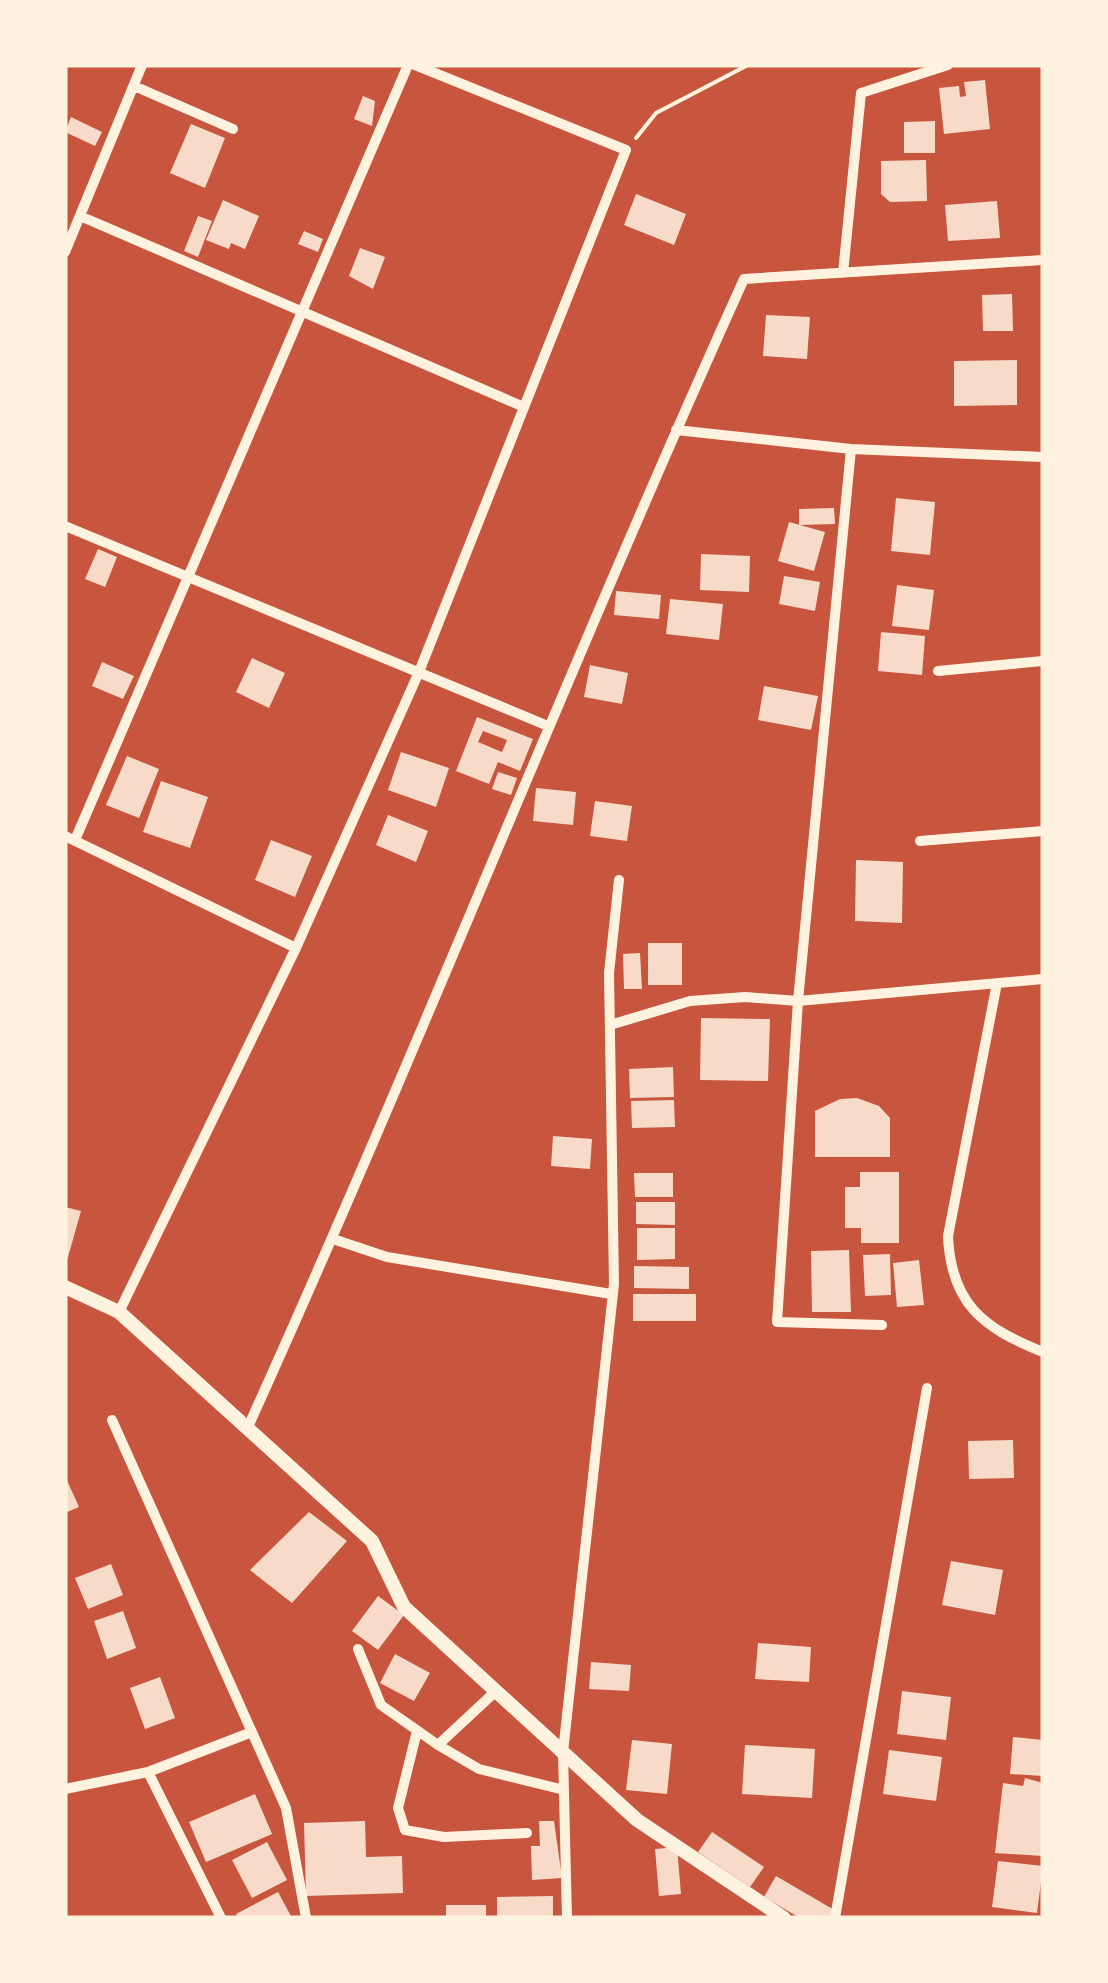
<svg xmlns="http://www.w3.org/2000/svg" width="1108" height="1983" font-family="'Fira Sans Condensed',sans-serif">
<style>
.building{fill:#f7dbc8;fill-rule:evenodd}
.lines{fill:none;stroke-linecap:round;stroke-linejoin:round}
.path{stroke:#fff3e0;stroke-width:4}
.minor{stroke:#fff3e0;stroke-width:10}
.tertiary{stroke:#fff3e0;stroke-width:14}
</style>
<rect width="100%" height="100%" fill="#c8553d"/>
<path class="building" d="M985 80 990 129 944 134 939 88 959 86 960 97 966 96 964 82Z
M363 96 375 101 372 126 354 119Z
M71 117 102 132 95 146 65 132Z
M935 121V153H904V122Z
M191 124 225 138 205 188 170 173Z
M926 160 927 201 890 202 881 194V161Z
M636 194 686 214 674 245 624 225Z
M223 200 259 216 245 249 231 243 229 249 206 240Z
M997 201 1000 238 948 241 945 205Z
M198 216 212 221 198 257 184 251Z
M304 231 323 239 318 252 298 244Z
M360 248 385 257 373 289 349 276Z
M1012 294 1013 331H983L982 295Z
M766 315 810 317 807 359 763 356Z
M1017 360V405L954 406V361Z
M896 498 935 502 930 555 891 551Z
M834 508 835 524 799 525V509Z
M789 522 825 532 814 571 778 561Z
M98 549 117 557 105 587 85 579Z
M701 554 750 556 749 592 700 590Z
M784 576 820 582 815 611 779 604Z
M897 585 934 590 929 630 892 626Z
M616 591 661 595 659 619 614 615Z
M670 599 723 604 719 640 666 634Z
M881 632 925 636 922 675 878 671Z
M252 658 285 673 269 708 236 692Z
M102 662 134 676 123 699 92 686Z
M590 665 628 673 622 704 584 697Z
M764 686 818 696 811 730 758 720Z
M477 717 533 739 520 771 498 762 489 784 456 771ZM483 731 507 740 502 752 478 742Z
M401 752 449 768 436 807 388 790Z
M127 756 159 769 139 818 106 805Z
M498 772 517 778 511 795 492 789Z
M161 781 208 797 190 848 143 832Z
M536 788 576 792 573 825 533 821Z
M595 801 632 806 627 841 590 836Z
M388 815 428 831 416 862 376 845Z
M271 840 312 856 295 897 255 880Z
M856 860 903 862 902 923 855 921Z
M648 943H682V985H648Z
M640 953 642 989H624L623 954Z
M701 1018 770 1019 768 1081 700 1080Z
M673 1067 674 1097 630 1098 629 1069Z
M857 1098 879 1106 890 1118V1157H815V1111L840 1099Z
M674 1100 675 1127 632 1128 631 1101Z
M553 1136 592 1139 590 1169 551 1166Z
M860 1172H899V1243H861V1228H845V1187H860Z
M634 1173H673V1197H635Z
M636 1202H675V1225L636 1224Z
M65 1207 81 1211 66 1264H65Z
M637 1228H675V1259L637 1260Z
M849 1250 851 1312H812L811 1251Z
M890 1254 891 1295 865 1296 863 1255Z
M919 1260 924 1305 897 1307 893 1263Z
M634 1266 689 1267V1289L634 1288Z
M633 1294H696V1321H633Z
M1013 1440 1014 1478 969 1479 968 1441Z
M65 1476 79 1507 65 1513Z
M309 1512 347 1541 292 1603 250 1570Z
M951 1561 1003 1570 995 1615 942 1605Z
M111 1564 123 1595 88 1609 75 1578Z
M378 1596 404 1615 378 1650 352 1631Z
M123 1611 136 1648 107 1659 94 1621Z
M758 1643 811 1647 809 1682 755 1679Z
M395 1654 430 1673 414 1701 380 1683Z
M591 1662 631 1665 629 1691 589 1689Z
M160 1677 175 1718 145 1729 130 1688Z
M902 1691 951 1697 946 1740 897 1734Z
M1013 1737 1043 1740V1776L1010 1774Z
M632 1740 672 1744 667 1794 626 1790Z
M745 1745 815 1749 812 1798 742 1794Z
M889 1750 942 1757 936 1801 883 1794Z
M1025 1778 1043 1783V1856L995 1853 1003 1783 1023 1786Z
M255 1794 272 1834 206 1862 189 1822Z
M365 1821 366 1857 402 1856 403 1893 306 1896 304 1823Z
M539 1821H554L562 1878 532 1880 531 1846H540Z
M712 1832 764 1867 750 1887 698 1852Z
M267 1842 287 1880 252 1898 232 1860Z
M677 1847 681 1894 659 1896 655 1849Z
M998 1861 1043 1866 1037 1913 992 1907Z
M776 1876 836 1911 832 1918H800L764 1897Z
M278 1892 292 1918H238L236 1914Z
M553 1896V1918H497V1897Z
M446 1905H486V1918H446Z"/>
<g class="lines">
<path class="path" d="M636 138 656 113 748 65"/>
<path class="minor" d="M134 86 233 129
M80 216 524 407
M65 252 142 65
M843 273 861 93 948 65
M676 430 851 449 1043 457
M851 449 798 1001 777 1322 882 1325
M65 526 548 726
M938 671 1043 661
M65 836 296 948
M75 840 408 65
M920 841 1043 831
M997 983 948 1236C951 1304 983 1328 1043 1352
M610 1025 690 1001 745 997 798 1001 1043 979
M333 1239 387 1257 611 1294
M119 1312 296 948 419 672 626 150 415 65
M112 1420 286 1808 306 1918
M248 1427C420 1047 572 659 744 279L1043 260
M358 1649 381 1705 438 1745 479 1769 564 1790
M417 1731 398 1808 405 1830 444 1837 527 1833
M438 1745 496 1691
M65 1789 148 1772
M221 1918 148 1772 252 1732
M567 1918 563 1752 614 1284 609 973 619 880
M835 1918 927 1388"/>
<path class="tertiary" d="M65 1287 119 1312 372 1541 404 1607 637 1820 784 1918"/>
</g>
<rect width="1108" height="1983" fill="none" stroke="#fff3e0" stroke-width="135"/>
</svg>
